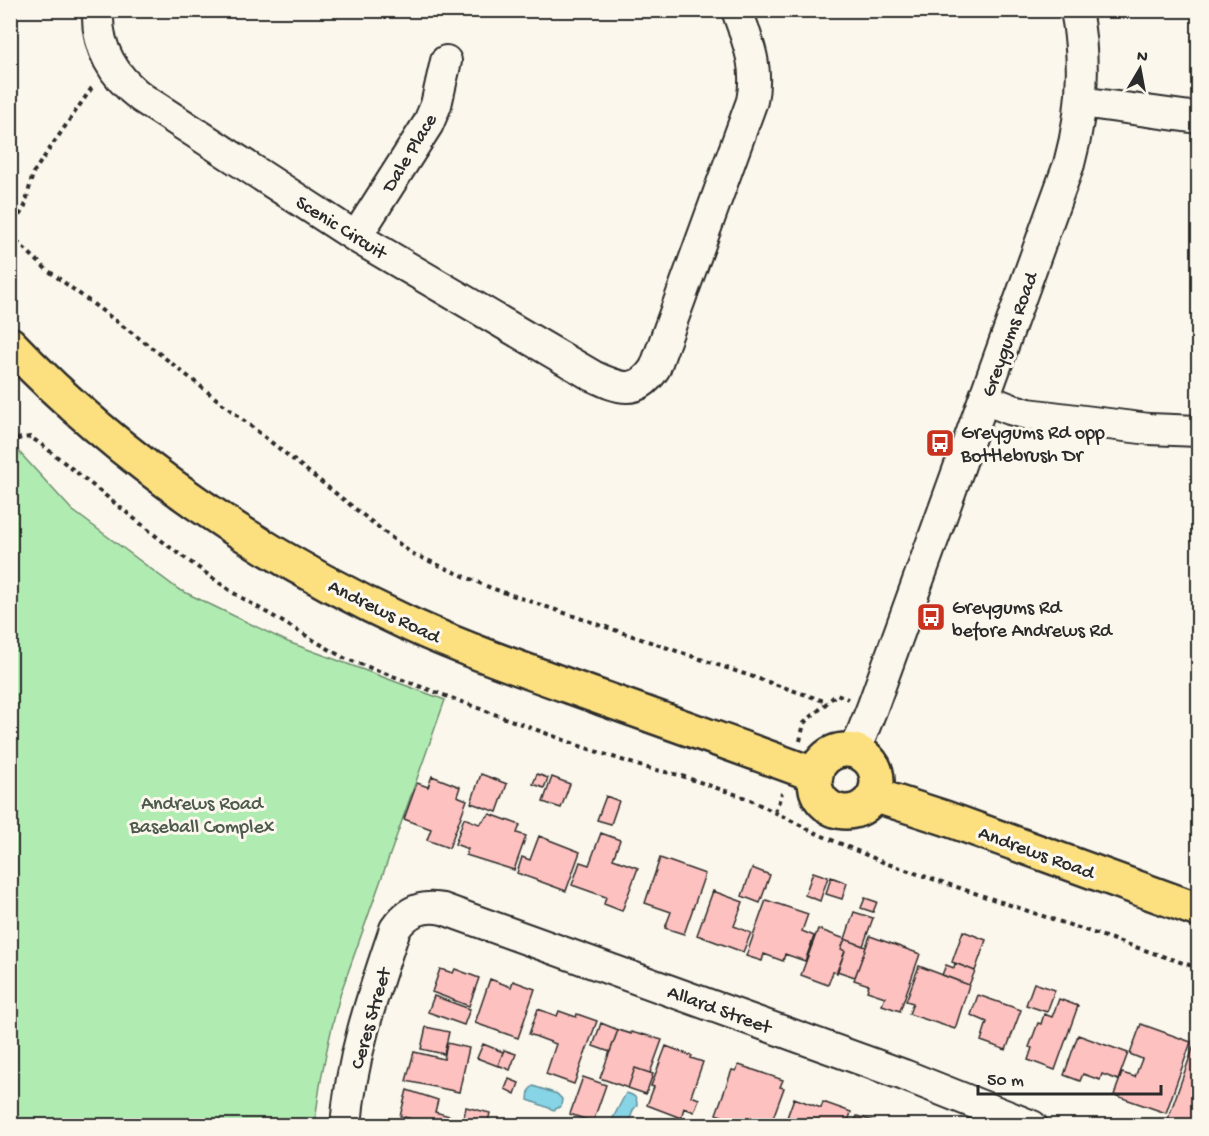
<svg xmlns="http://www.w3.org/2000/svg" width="1209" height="1136" font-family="'Gochi Hand',sans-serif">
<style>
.green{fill:#b0ecb2;stroke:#6e8c6e;stroke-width:1.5}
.water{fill:#87d4e6;stroke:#62909b;stroke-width:1.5}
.building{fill:#fdc1bf;stroke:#2b2b2b;stroke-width:1.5}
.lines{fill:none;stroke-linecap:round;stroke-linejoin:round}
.minor-casing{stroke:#2b2b2b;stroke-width:34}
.major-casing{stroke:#2b2b2b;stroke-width:38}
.path{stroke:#2b2b2b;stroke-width:4;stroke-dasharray:4.5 4.5;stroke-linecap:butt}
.minor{stroke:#fbf7ec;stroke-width:30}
.major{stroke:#fce080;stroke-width:33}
.labels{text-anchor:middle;stroke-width:6;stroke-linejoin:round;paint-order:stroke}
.street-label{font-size:20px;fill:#2b2b2b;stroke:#fbf7ec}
.poi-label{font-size:20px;fill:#2b2b2b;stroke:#fbf7ec;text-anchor:start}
.park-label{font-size:20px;fill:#4c5b4d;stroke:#fbf7ec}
</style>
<rect width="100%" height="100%" fill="#fbf7ec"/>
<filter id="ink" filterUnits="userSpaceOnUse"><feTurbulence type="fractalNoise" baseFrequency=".0167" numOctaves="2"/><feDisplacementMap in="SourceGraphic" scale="12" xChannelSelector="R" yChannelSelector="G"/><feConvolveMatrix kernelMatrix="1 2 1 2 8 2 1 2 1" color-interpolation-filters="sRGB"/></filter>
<g filter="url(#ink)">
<path class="green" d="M10 442 72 510 178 589 288 642 445 700 341 992C329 1036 319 1080 315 1125H11Z"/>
<path class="water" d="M533 1086 557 1094 562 1099 561 1106 554 1110 528 1100 529 1090Z
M626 1093C634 1095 637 1097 637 1105L633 1110 629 1123 622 1125 615 1122 613 1118Z"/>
<path class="building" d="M481 774 507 784 497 812 471 803Z
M537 774 548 778 544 788 533 784Z
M432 776 460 787 457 796 467 800 449 848 427 840 431 829 404 819 417 783 428 787Z
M552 777 570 784 561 808 543 802Z
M606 796 619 801 611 824 597 820Z
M490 814 520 825 517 833 526 836 514 870 466 855 468 849 455 844 464 818 479 824Z
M601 833 620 840 613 859 638 868 622 911 604 904 606 897 572 885 580 862 589 865Z
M539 836 580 852 566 891 517 873 522 857 530 860Z
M660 858 705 874 684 934 665 928 671 912 645 903Z
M752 868 770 875 760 903 742 896Z
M813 872 828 877 820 901 805 895Z
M831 877 847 883 842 899 826 894Z
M713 891 743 902 734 926 751 933 743 952 697 935Z
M865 898 877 902 873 912 861 908Z
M766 900 808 914 802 931 814 936 805 961 785 954 783 961 764 954 762 961 746 956Z
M854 912 873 918 863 946 845 939Z
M818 929 845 939 841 949 845 951 837 973 833 972 828 985 801 975Z
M963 931 986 940 975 971 952 962Z
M870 936 920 954 900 1011 882 1005 885 997 867 991 869 985 854 980Z
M845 939 866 947 855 977 837 971 845 951 841 949Z
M955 963 975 971 969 985 942 975 946 965 954 968Z
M919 966 969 985 955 1029 909 1014 913 1003 906 1001Z
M440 969 453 973 455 969 479 978 469 1006 432 992Z
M490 979 511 987 513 981 535 989 518 1038 475 1023Z
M1034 983 1055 990 1047 1012 1026 1005Z
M978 995 1021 1010 1006 1050 981 1041 987 1022 971 1015Z
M434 996 470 1009 464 1025 428 1012Z
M1059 999 1078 1006 1055 1070 1028 1060 1032 1048 1029 1047 1038 1023 1041 1024 1044 1014 1052 1017Z
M538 1009 557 1016 559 1011 576 1017 577 1014 597 1021 574 1084 546 1074 556 1044 529 1034Z
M601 1023 618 1030 610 1052 593 1046Z
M1141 1024 1191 1042 1166 1113 1114 1095 1122 1073 1135 1077 1142 1059 1130 1054Z
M426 1027 449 1032 444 1054 421 1049Z
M618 1030 631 1034V1032L642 1035V1034L662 1040 650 1073 635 1068 628 1088 600 1078Z
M1198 1034V1126L1190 1123 1188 1126 1168 1119Z
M1078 1035 1128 1053 1118 1080 1102 1074 1100 1080 1083 1074 1080 1081 1064 1075Z
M447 1043 469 1048 459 1092 406 1081 414 1052 444 1059Z
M483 1044 503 1052 498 1066 477 1058Z
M666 1046 692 1056 691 1058 703 1062 691 1096 699 1099 694 1112 684 1108 681 1118 647 1105 654 1087 651 1086Z
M504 1050 516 1054 510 1070 498 1065Z
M739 1065 783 1080 780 1087 784 1088 770 1126H749L716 1114 732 1070 736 1071Z
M635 1068 653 1074 646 1094 628 1088Z
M583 1077 606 1085 593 1122 570 1114Z
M509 1079 519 1083 515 1094 505 1089Z
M407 1090 438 1100 435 1112 453 1117 450 1126H410L412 1119 400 1116Z
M794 1098 821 1108 823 1102 851 1112 847 1126H784Z
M466 1107 490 1113 487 1126H462Z
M857 1116 876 1122 875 1126H854Z"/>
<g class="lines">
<g class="minor-casing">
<path id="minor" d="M98 10C96 47 114 77 142 98L356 237 593 376C619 388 637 396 655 368L752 101C759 66 748 43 737 10
M1081 102 1198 118
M356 237 428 124 436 105 446 61
M985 399 1010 409 1028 414 1149 429 1198 431
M855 751 872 708 1069 164C1083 113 1086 62 1076 10
M346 1126C351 1057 373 994 395 929 407 911 423 905 443 909L904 1075 1032 1126"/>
</g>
<g class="major-casing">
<path id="major" d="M10 344C123 463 263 557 411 625 473 653 538 675 602 698 673 723 745 749 816 775
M815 781a31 31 0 1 1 62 0a31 31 0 1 1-62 0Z
M874 795 945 818 1198 910"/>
</g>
<path class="path" d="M10 231 25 206 33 173 93 86
M10 235 46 269 151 347 411 553 491 588 827 702
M10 445 17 439 30 437 41 444 171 548 232 592 344 658 580 746 643 767 679 775 746 798 818 834 885 863 1198 968
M800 741 804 723 837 694 848 699
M775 812 782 793"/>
<use href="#minor" class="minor"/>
<use href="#major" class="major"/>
</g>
</g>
<defs>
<g id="bus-square" transform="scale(1.5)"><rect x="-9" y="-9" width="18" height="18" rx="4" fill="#c8321e" stroke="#fbf7ec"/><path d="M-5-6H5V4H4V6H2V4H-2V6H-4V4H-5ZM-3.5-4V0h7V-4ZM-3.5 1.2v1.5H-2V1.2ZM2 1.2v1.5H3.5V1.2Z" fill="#fff"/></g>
</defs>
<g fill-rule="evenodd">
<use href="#bus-square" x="940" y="443"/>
<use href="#bus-square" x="931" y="617"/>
</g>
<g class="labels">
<g class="street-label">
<text transform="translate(408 152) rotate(-59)" y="7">Dale Place</text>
<text transform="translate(342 226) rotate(32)" y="7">Scenic Circuit</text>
<text transform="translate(1008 334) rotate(-70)" y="7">Greygums Road</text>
<text transform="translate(385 610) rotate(26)" y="7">Andrews Road</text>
<text transform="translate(1037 851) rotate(20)" y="7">Andrews Road</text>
<text transform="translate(720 1008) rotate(20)" y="7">Allard Street</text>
<text transform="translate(369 1018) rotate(-74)" y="7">Ceres Street</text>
</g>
<g class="poi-label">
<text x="961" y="438">Greygums Rd opp<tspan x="961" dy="23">Bottlebrush Dr</tspan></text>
<text x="952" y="613">Greygums Rd<tspan x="952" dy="23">before Andrews Rd</tspan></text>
</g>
<g class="park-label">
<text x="202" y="809">Andrews Road<tspan x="202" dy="23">Baseball Complex</tspan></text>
</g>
</g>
<rect width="1209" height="1136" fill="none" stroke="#fbf7ec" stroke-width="36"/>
<rect x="18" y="18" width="1173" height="1100" fill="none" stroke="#2b2b2b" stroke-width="2" filter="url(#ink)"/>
<g transform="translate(1140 69) rotate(10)" stroke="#fbf7ec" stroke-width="4.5" paint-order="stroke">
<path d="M0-4.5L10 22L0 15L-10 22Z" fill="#2b2b2b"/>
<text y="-9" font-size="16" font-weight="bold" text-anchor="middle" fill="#2b2b2b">N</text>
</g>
<path d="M978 1085v9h183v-9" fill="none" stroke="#2b2b2b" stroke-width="3"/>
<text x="987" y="1085" font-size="18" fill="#2b2b2b" stroke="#fbf7ec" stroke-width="4.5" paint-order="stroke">50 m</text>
</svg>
